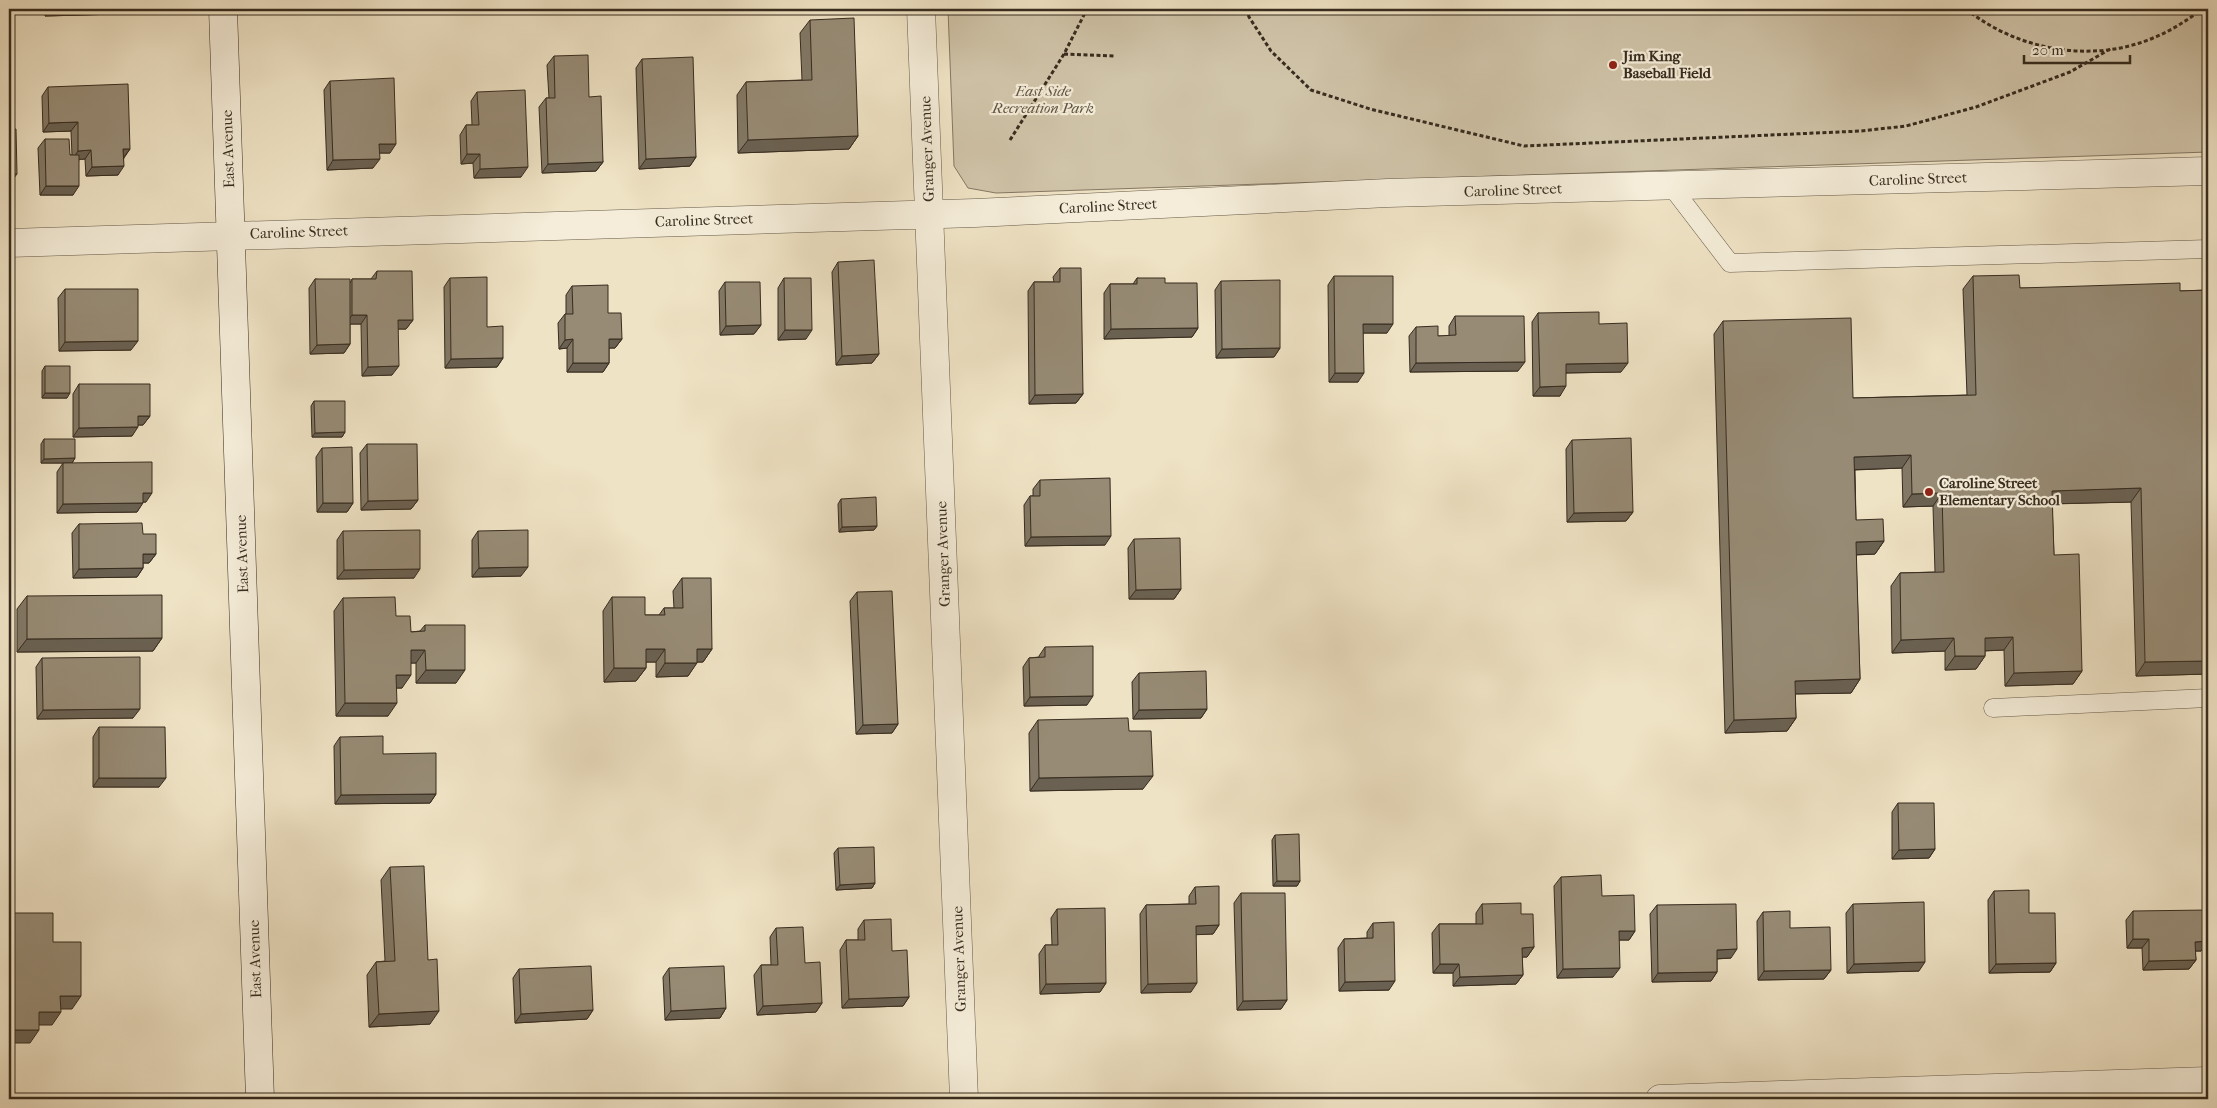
<svg xmlns="http://www.w3.org/2000/svg" width="2217" height="1108" font-family="'IM FELL French Canon',serif">
<style>
.green{fill:#d0c4a9;stroke:#847864}
.lines{fill:none;stroke-linecap:round;stroke-linejoin:round}
.lane-casing{stroke:#655a48;stroke-width:19}
.street-casing{stroke:#655a48;stroke-width:29}
.secondary-casing{stroke:#372c1f;stroke-width:29}
.path{stroke:#372c1f;stroke-width:3;stroke-dasharray:4 2.5;stroke-linecap:butt}
.lane{stroke:#f5edd9;stroke-width:18}
.street{stroke:#f5edd9;stroke-width:28}
.secondary{stroke:#f5edd9;stroke-width:28}
.wall{fill:#827865;stroke:#372c1f}
.shaded-wall{fill:#6a6152;stroke:#372c1f}
.building{fill:#978b75;stroke:#372c1f}
.poi-dot{fill:#8f2418;stroke:#f5edd9;stroke-width:2}
.labels{text-anchor:middle;stroke-width:4.5;stroke-linejoin:round;paint-order:stroke}
.poi-label{font-size:15px;font-weight:bold;fill:#372c1f;stroke:#f5edd9;text-anchor:start}
.park-label{font-size:15px;font-style:italic;fill:#5d5242;stroke:#f5edd9}
.street-label{font-size:15px;fill:#372c1f;stroke:#f5edd9}
</style>
<rect width="100%" height="100%" fill="#efe3c5"/>
<filter id="stains"><feTurbulence type="fractalNoise" baseFrequency=".004" numOctaves="4"/><feColorMatrix values="0 0 0 0 .2 0 0 0 0 .09 0 0 0 0 .02 0 0 0 .5 -.17"/></filter>
<radialGradient id="worn" r=".72"><stop offset=".6" stop-color="#630" stop-opacity="0"/><stop offset="1" stop-color="#630" stop-opacity=".3"/></radialGradient>
<path class="green" d="M948 9H2208V152L996 193 968 188 954 166Z"/>
<g class="lines">
<g class="lane-casing">
<path id="lane" d="M1671 186 1730 263 2208 249
M1993 708 2208 698"/>
</g>
<g class="street-casing">
<path id="street" d="M921 9 964 1099
M9 243 975 213 1388 193 2208 171
M1660 1099 2208 1081"/>
</g>
<g class="secondary-casing">
<path id="secondary" d="M223 9 260 1099"/>
</g>
<path class="path" d="M1246 9 1249 17 1271 51 1311 90 1370 109 1524 146 1861 131 1906 126 1976 107 2070 72 2112 48
M1966 9C2017 50 2092 64 2153 38 2171 31 2187 20 2203 9
M1064 54 1115 56
M1010 140 1064 54 1087 9"/>
<use href="#lane" class="lane"/>
<use href="#street" class="street"/>
<use href="#secondary" class="secondary"/>
</g>
<path class="wall" d="M45 9H122L118 14 45 16Z
M810 20 858 136 849 149 738 153 737 95 746 82 802 80 800 33Z
M554 56 589 97 603 162 596 171 542 173 539 107 546 98H549L547 65Z
M642 59 696 157 690 166 639 169 636 68Z
M330 81 390 153H379L373 168 327 170 324 90Z
M48 87 130 149 124 158 118 175 86 176 85 159H79L73 195H40L38 148 45 139 70 155H72L71 131 43 132 42 96Z
M477 92 521 177 474 178 473 163 461 164 460 135 466 125H472L471 101Z
M838 262 879 354 872 363 836 365 832 272Z
M1060 268 1083 394 1076 403 1029 404 1028 291 1034 282H1054L1053 277Z
M377 271 413 320 406 329H398L392 375 362 376 361 324H350V344L344 353 310 354 309 288 315 279 350 283 352 279H371Z
M1334 276 1387 333H1363L1358 382H1329L1328 285Z
M1973 276 2020 288 2180 291 2208 290V674L2136 676 2131 502 2052 504 2054 555 2082 671 2073 684 2005 686 2004 650 1985 651V656L1976 669 1945 670V651L1892 653 1891 586 1900 573 1935 572 1933 506 1903 507 1902 468 1855 470 1856 520 1884 541 1875 554 1856 555 1860 679 1851 693 1795 694 1796 718 1787 731 1725 733 1714 334 1723 321 1853 398 1967 395 1963 289Z
M450 278 487 327 503 358 497 367 445 368 444 287Z
M784 278 806 339 778 340V288Z
M1137 278 1165 283 1198 328 1192 337 1104 339V293L1110 284H1133Z
M1221 281 1280 348 1274 357 1216 358 1215 290Z
M725 282 761 325 754 334 720 335 719 291Z
M572 286 608 313 622 339 615 348H609V363L603 372H567V348L559 349 558 323 565 314H566V295Z
M65 289 131 350 59 351 58 298Z
M1538 313 1599 324 1621 372 1566 373 1560 396H1533L1532 322Z
M1455 316 1518 371 1410 372 1409 336 1416 327 1438 336H1449V326Z
M45 366 67 398H42V371Z
M79 384 150 416 143 425H138L132 436 73 437V394Z
M314 401 345 432 342 437H312L311 406Z
M44 439 75 458 72 463 146 502H143L137 512 57 513V472L63 463H41V444Z
M1572 440 1633 512 1626 521 1567 522 1566 449Z
M367 444 418 500 411 509 361 510 360 453Z
M322 448 353 503 347 512H317L316 457Z
M1040 480 1105 545 1025 546 1024 505 1030 496H1033V489Z
M841 499 877 526 874 530 839 532 838 504Z
M79 524 143 534 156 554 149 563H143V568L137 577 73 578 72 533Z
M343 531 414 578 337 579V540Z
M478 531 521 576 472 577V540Z
M1134 539 1181 589 1174 599H1129L1128 548Z
M682 578 712 649 703 662H697L688 676 656 677V662H646V668L636 681 604 682 603 611 612 597 645 615H659L664 608H674L673 591Z
M857 592 898 724 892 733 856 734 850 601Z
M27 596 162 638 153 651 17 652V609Z
M343 598 396 616 411 632 420 631 425 625 456 683H416V663H411L402 688H396L388 716H336L334 611Z
M1045 647 1087 705 1024 706 1023 667 1029 658 1039 657V656Z
M42 658 133 718 37 719 36 667Z
M1139 673 1207 709 1201 718 1133 719 1132 682Z
M1038 720 1143 789 1030 791 1029 733Z
M99 727 159 787H93V737Z
M340 737 383 754 436 794 430 803 335 804 334 746Z
M1898 803 1935 849 1929 858 1892 859V812Z
M1275 835 1300 881 1297 886H1273L1272 840Z
M838 848 875 883 872 888 836 890 834 853Z
M390 867 428 960 430 1024 369 1027 367 975 376 962 385 961 381 880Z
M1561 877 1602 896 1635 931 1629 940H1619L1613 977 1557 978 1554 886Z
M1195 887 1219 925 1213 934H1196L1191 992 1141 993 1140 914 1146 905 1189 904V896Z
M1994 891 2029 913 2056 963 2050 972 1989 973 1988 900Z
M1241 893 1287 1000 1281 1009 1237 1010 1234 903Z
M1482 904 1521 914 1534 947 1527 957H1522L1523 975 1516 984 1453 986V973H1433L1432 933 1439 924H1476V913Z
M1853 904 1919 971 1847 973 1846 913Z
M1657 905 1731 958 1717 959V972L1711 981 1652 982 1650 914Z
M1057 909 1106 983 1100 992 1040 994 1039 954 1045 945H1052L1051 918Z
M2133 911 2201 951H2195L2196 960 2189 969 2143 970 2142 948H2127L2126 920Z
M1763 912 1790 928 1831 970 1824 979 1758 980 1757 921Z
M864 920 892 951 909 997 903 1006 842 1008 840 950 846 940H858V929Z
M1373 923 1389 990 1339 991 1338 948 1344 939 1367 938V932Z
M776 928 805 963 822 1003 816 1012 757 1015 754 975 761 965H771L770 937Z
M669 968 726 1008 720 1018 665 1020 663 977Z
M519 969 593 1010 587 1019 515 1023 513 978Z"/>
<path class="shaded-wall" d="M51 9H122L118 14 45 16Z
M78 122 71 131 43 132 49 123Z
M858 136 849 149 738 153 748 140Z
M379 144H396L390 153H373Z
M123 149H130L123 158Z
M91 150 85 159 72 160 78 151Z
M467 154H480L473 163 461 164Z
M696 157 690 166 639 169 646 159Z
M380 159 373 168 327 170 333 160Z
M603 162 596 171 542 173 548 164Z
M124 166 118 175 86 176 92 167Z
M528 167 521 177 474 178 480 169Z
M9 174H17L10 183H9Z
M46 186H79L73 195H40Z
M352 315H367L361 324H346Z
M398 320H413L406 329H392Z
M1363 324H1393L1387 333H1357Z
M761 325 754 334 720 335 726 326Z
M1198 328 1192 337 1104 339 1111 329Z
M785 330H812L806 339 778 340Z
M573 339 567 348 559 349 565 340Z
M609 339H622L615 348H602Z
M138 341 131 350 59 351 65 342Z
M350 344 344 353 310 354 317 345Z
M1280 348 1274 357 1216 358 1222 349Z
M879 354 872 363 836 365 842 356Z
M503 358 497 367 445 368 451 359Z
M1525 362 1518 371 1410 372 1416 363Z
M573 363H609L603 372H567Z
M1628 363 1621 372 1560 373 1566 364Z
M399 366 392 375 362 376 368 367Z
M1335 373H1364L1358 382H1329Z
M1566 386 1560 396H1533L1540 387Z
M45 393H70L67 398H42Z
M1083 394 1076 403 1029 404 1035 395Z
M138 416H150L143 425H132Z
M138 427 132 436 73 437 79 428Z
M345 432 342 437H312L315 433Z
M1911 455 1902 468 1845 470 1854 457Z
M75 458 72 463H41L44 459Z
M2141 488 2131 502 2043 504 2052 491Z
M143 493H152L146 502H136Z
M1942 493 1933 506 1903 507 1912 494Z
M418 500 411 509 361 510 368 501Z
M143 503 137 512 57 513 63 504Z
M323 503H353L347 512H317Z
M1633 512 1626 521 1567 522 1574 513Z
M877 526 874 530 839 532 842 527Z
M1111 536 1105 545 1025 546 1031 537Z
M1884 541 1875 554 1847 555 1856 542Z
M143 554H156L149 563H136Z
M528 567 521 576 472 577 479 568Z
M143 568 137 577 73 578 79 569Z
M420 569 414 578 337 579 344 570Z
M1181 589 1174 599H1129L1136 590Z
M2013 637 2004 650 1976 651 1985 638Z
M162 638 153 651 17 652 27 639Z
M1954 638 1945 651 1892 653 1901 640Z
M646 649H665L656 662H636Z
M697 649H712L703 662H688Z
M411 650H425L416 663H402Z
M1955 656H1985L1976 669 1945 670Z
M2208 661V674L2136 676 2145 662Z
M665 663H697L688 676 656 677Z
M614 668H646L636 681 604 682Z
M426 670H465L456 683H416Z
M2082 671 2073 684 2005 686 2014 673Z
M396 675H411L402 688H387Z
M1860 679 1851 693 1786 694 1795 681Z
M1093 696 1087 705 1024 706 1030 697Z
M345 703H397L388 716H336Z
M140 709 133 718 37 719 43 710Z
M1207 709 1201 718 1133 719 1139 710Z
M1796 718 1787 731 1725 733 1734 720Z
M898 724 892 733 856 734 863 725Z
M1153 776 1143 789 1030 791 1039 778Z
M99 778H166L159 787H93Z
M436 794 430 803 335 804 341 795Z
M1935 849 1929 858 1892 859 1899 850Z
M1277 881H1300L1297 886H1273Z
M875 883 872 888 836 890 840 885Z
M1219 925 1213 934 1190 935 1196 926Z
M1619 931H1635L1629 940H1613Z
M2133 939H2149L2142 948H2127Z
M2208 941 2201 951H2189L2195 942Z
M1534 947 1527 957H1516L1522 948Z
M1737 949 1731 958 1711 959 1717 950Z
M2196 960 2189 969 2143 970 2149 961Z
M1925 962 1919 971 1847 973 1854 964Z
M2056 963 2050 972 1989 973 1996 964Z
M1440 964H1459L1453 973H1433Z
M1620 968 1613 977 1557 978 1563 969Z
M1831 970 1824 979 1758 980 1764 971Z
M1717 972 1711 981 1652 982 1658 973Z
M1523 975 1516 984 1453 986 1460 977Z
M1395 981 1389 990 1339 991 1345 982Z
M1106 983 1100 992 1040 994 1046 984Z
M1197 983 1191 992 1141 993 1148 984Z
M60 996H81L72 1009H51Z
M909 997 903 1006 842 1008 849 999Z
M1287 1000 1281 1009 1237 1010 1243 1001Z
M822 1003 816 1012 757 1015 763 1006Z
M726 1008 720 1018 665 1020 671 1011Z
M593 1010 587 1019 515 1023 521 1014Z
M439 1011 430 1024 369 1027 379 1014Z
M39 1012H61L52 1025H30Z
M9 1030H39L30 1043H9Z"/>
<path class="building" d="M854 18 858 136 748 140 746 82 812 80 810 20Z
M588 55 589 97 601 96 603 162 548 164 546 98H555L554 56Z
M693 57 696 157 646 159 642 59Z
M394 78 396 144H379L380 159 333 160 330 81Z
M128 84 130 149H123L124 166 92 167 91 150 78 151V122L49 123 48 87Z
M525 90 528 167 480 169V154H467L466 125H479L477 92Z
M9 129H16L17 174H9Z
M45 139H69L70 155H79V186H46Z
M874 260 879 354 842 356 838 262Z
M1060 268H1081L1083 394 1035 395 1034 282H1060Z
M377 271H412L413 320H398L399 366 368 367 367 315H352V279H376Z
M2019 275 2020 288 2180 283V291L2208 290V661L2145 662 2141 488 2052 491 2054 555 2079 554 2082 671 2014 673 2013 637 1985 638V656H1955L1954 638 1901 640 1900 573 1944 572 1942 493 1912 494 1911 455 1854 457 1856 520 1883 519 1884 541 1856 542 1860 679 1795 681 1796 718 1734 720 1723 321 1851 318 1853 398 1976 395 1973 276Z
M1334 276H1393V324H1363L1364 373H1335Z
M487 277V327L503 326V358L451 359 450 278Z
M784 278H811L812 330H785Z
M1137 278H1165V283H1197L1198 328 1111 329 1110 284H1137Z
M315 279H350V344L317 345Z
M1280 280V348L1222 349 1221 281Z
M725 282H760L761 325 726 326Z
M608 285V313H621L622 339H609V363H573V339L565 340V314H573L572 286Z
M65 289H138V341L65 342Z
M1599 312V324L1627 323 1628 363 1566 364V386L1540 387 1538 313Z
M1455 316H1524L1525 362 1416 363V327L1438 326V336L1456 335Z
M45 366H70V393H45Z
M79 384H150V416H138V427L79 428Z
M314 401H345V432L315 433Z
M1631 438 1633 512 1574 513 1572 440Z
M44 439H75V458L44 459Z
M367 444H417L418 500 368 501Z
M352 447 353 503H323L322 448Z
M152 462V493H143V503L63 504V463Z
M1110 478 1111 536 1031 537 1030 496H1040V480Z
M876 497 877 526 842 527 841 499Z
M142 523 143 534H156V554H143V568L79 569V524Z
M420 530V569L344 570 343 531Z
M528 530V567L479 568 478 531Z
M1180 538 1181 589 1136 590 1134 539Z
M682 578H711L712 649H697V663H665V649H646V668H614L612 597H645V615H665L664 608H683Z
M892 591 898 724 863 725 857 592Z
M162 595V638L27 639V596Z
M395 597 396 616H410L411 632 425 631V625H465V670H426L425 650H411V675H396L397 703H345L343 598Z
M1093 646V696L1030 697 1029 658 1045 657V647Z
M140 657V709L43 710 42 658Z
M1206 671 1207 709 1139 710V673Z
M1128 718 1129 731H1151L1153 776 1039 778 1038 720Z
M99 727H165L166 778H99Z
M383 736V754L436 753V794L341 795 340 737Z
M1898 803H1934L1935 849 1899 850Z
M1299 834 1300 881H1277L1275 835Z
M874 847 875 883 840 885 838 848Z
M424 866 428 960 437 959 439 1011 379 1014 376 962 395 961 390 867Z
M1601 875 1602 896 1634 895 1635 931H1619L1620 968 1563 969 1561 877Z
M1219 886V925L1196 926 1197 983 1148 984 1146 905 1196 904 1195 887Z
M2029 890V913H2055L2056 963 1996 964 1994 891Z
M1241 893H1285L1287 1000 1243 1001Z
M1924 902 1925 962 1854 964 1853 904Z
M1521 903V914H1533L1534 947 1522 948 1523 975 1460 977 1459 964H1440L1439 924H1483L1482 904Z
M1736 904 1737 949 1717 950V972L1658 973 1657 905Z
M1105 908 1106 983 1046 984 1045 945H1058L1057 909Z
M2207 910 2208 941 2195 942 2196 960 2149 961V939H2133V911Z
M1790 911V928L1830 927 1831 970 1764 971 1763 912Z
M9 913H53V942H81V996H60L61 1012H39V1030H9Z
M891 919 892 951 907 950 909 997 849 999 846 940H865L864 920Z
M1394 922 1395 981 1345 982 1344 939 1373 938V923Z
M803 927 805 963 820 962 822 1003 763 1006 761 965H778L776 928Z
M591 966 593 1010 521 1014 519 969Z
M724 966 726 1008 671 1011 669 968Z"/>
<g class="poi-dot">
<circle cx="1613" cy="65" r="5"/>
<circle cx="1929" cy="492" r="5"/>
</g>
<g class="labels">
<g class="poi-label">
<text x="1623" y="61">Jim King<tspan x="1623" dy="17">Baseball Field</tspan></text>
<text x="1939" y="488">Caroline Street<tspan x="1939" dy="17">Elementary School</tspan></text>
</g>
<g class="park-label">
<text x="1043" y="96">East Side<tspan x="1043" dy="17">Recreation Park</tspan></text>
</g>
<g class="street-label">
<text transform="translate(228 149) rotate(-92)" y="5">East Avenue</text>
<text transform="translate(927 149) rotate(-92)" y="5">Granger Avenue</text>
<text transform="translate(1918 179) rotate(-2)" y="5">Caroline Street</text>
<text transform="translate(1513 190) rotate(-2)" y="5">Caroline Street</text>
<text transform="translate(1108 206) rotate(-3)" y="5">Caroline Street</text>
<text transform="translate(704 220) rotate(-2)" y="5">Caroline Street</text>
<text transform="translate(299 232) rotate(-2)" y="5">Caroline Street</text>
<text transform="translate(242 554) rotate(-92)" y="5">East Avenue</text>
<text transform="translate(943 554) rotate(-92)" y="5">Granger Avenue</text>
<text transform="translate(255 959) rotate(-92)" y="5">East Avenue</text>
<text transform="translate(959 959) rotate(-92)" y="5">Granger Avenue</text>
</g>
</g>
<rect width="2217" height="1108" fill="none" stroke="#efe3c5" stroke-width="30"/>
<rect x="10" y="10" width="2197" height="1088" fill="none" stroke="#372c1f" stroke-width="2.5"/>
<rect x="15" y="15" width="2187" height="1078" fill="none" stroke="#372c1f"/>
<path d="M2024 55v8h106v-8" fill="none" stroke="#372c1f" stroke-width="2.5"/>
<text x="2032" y="55" font-size="15" fill="#372c1f" stroke="#f5edd9" stroke-width="4" paint-order="stroke">20 m</text>
<rect width="100%" height="100%" filter="url(#stains)"/>
<rect width="100%" height="100%" fill="url(#worn)"/>
</svg>
